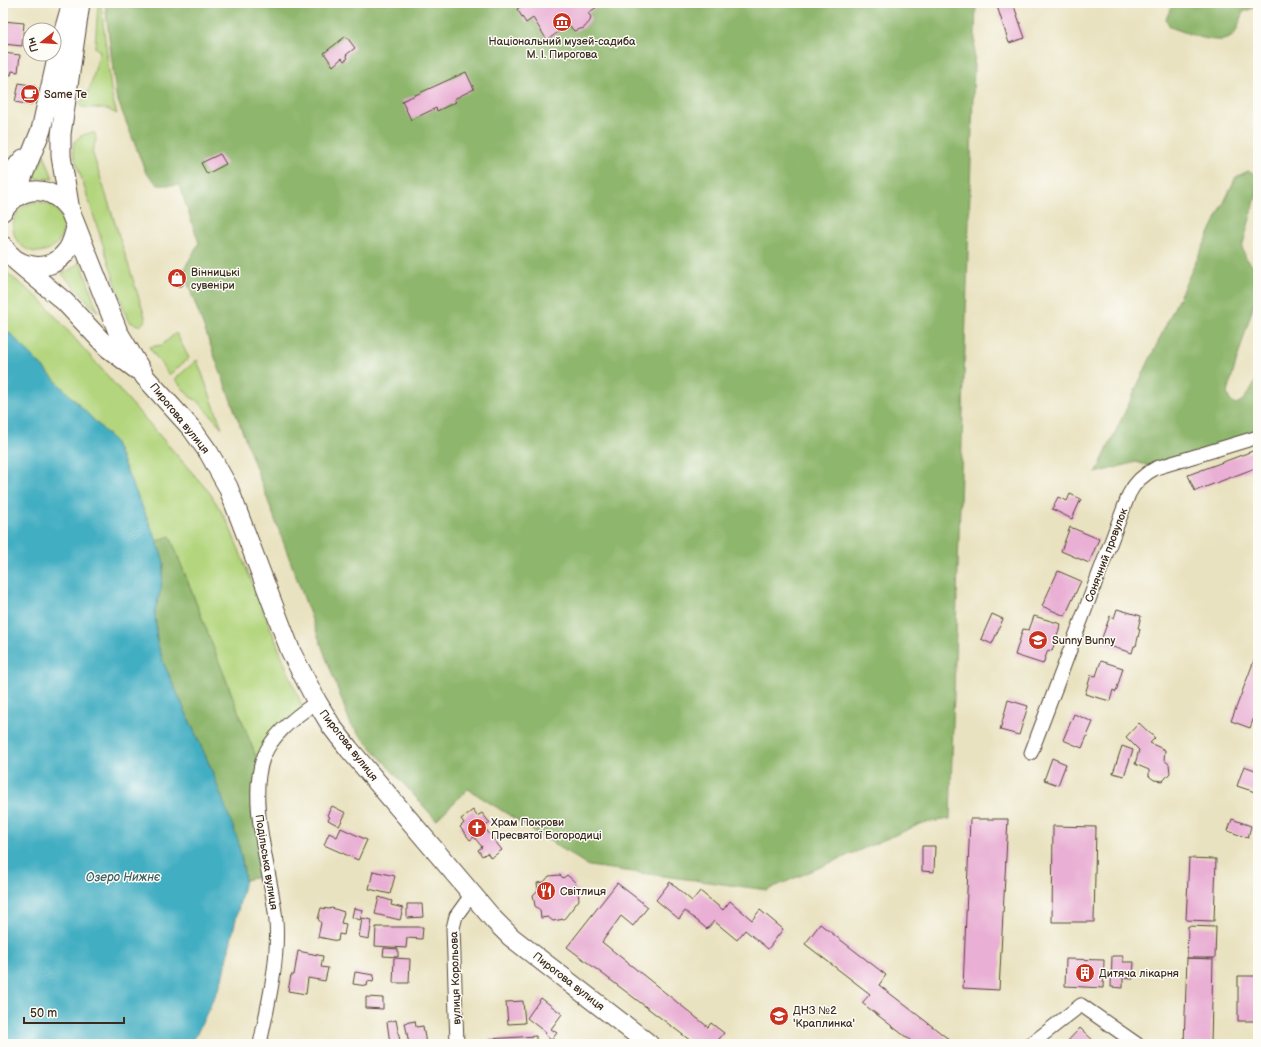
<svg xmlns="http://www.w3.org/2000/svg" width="1261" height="1047" font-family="'Balsamiq Sans',sans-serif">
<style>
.green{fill:#b3d57d;stroke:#77804e}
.forest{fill:#8eb66c;stroke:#647045}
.water{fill:#43aec2;stroke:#3f6c70}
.building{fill:#e9afd4}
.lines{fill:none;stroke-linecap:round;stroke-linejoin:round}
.street-casing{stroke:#554636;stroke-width:15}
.secondary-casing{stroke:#554636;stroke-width:21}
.street{stroke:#fff;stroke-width:13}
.secondary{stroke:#fff;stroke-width:19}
.labels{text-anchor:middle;stroke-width:3;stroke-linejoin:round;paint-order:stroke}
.poi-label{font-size:11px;fill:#3b2a1e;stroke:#fdfcf7;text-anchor:start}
.street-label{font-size:11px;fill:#3b2a1e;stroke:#fdfcf7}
.water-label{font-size:12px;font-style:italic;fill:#3e5f60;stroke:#fdfcf7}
</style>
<rect width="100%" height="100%" fill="#fdfcf7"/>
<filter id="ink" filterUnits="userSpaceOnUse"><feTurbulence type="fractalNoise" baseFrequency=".025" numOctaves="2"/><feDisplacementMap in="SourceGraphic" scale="8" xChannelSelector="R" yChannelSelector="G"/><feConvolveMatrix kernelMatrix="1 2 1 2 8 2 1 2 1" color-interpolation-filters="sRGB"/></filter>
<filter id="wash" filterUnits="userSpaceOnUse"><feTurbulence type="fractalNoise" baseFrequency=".012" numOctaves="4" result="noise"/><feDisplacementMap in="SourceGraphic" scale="16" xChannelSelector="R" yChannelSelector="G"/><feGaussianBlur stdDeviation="0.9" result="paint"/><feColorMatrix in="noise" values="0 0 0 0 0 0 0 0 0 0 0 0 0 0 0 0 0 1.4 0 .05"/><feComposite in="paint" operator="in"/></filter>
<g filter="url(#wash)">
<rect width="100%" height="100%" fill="#e9e2c0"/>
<path class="green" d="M98 4 101 5 112 97 117 114 107 109 81 107 80 103 90 88 100 51 95 48Z
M89 133H95L96 140 92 151 146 320 140 326 130 322 125 313 73 152C72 140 79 136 89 133Z
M44 154 53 179 32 178Z
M13 227a25 25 0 1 1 50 0a25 25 0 1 1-50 0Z
M80 259 98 312 62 274 77 265Z
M3 270 41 300 210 493 228 523 304 711 260 767 170 536 157 541 114 441 3 326Z
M176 333 189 358 169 375 149 347 162 345Z
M197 360 222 428 198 401 190 397 175 379Z"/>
<path class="forest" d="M105 3H976L950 819 923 823 767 890 589 866 468 789 436 820 351 725 183 271 199 243 179 185H158L146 173 116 96Z
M1173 3H1258V6L1243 12C1240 18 1239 27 1235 33 1225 50 1185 32 1170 27L1166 19Z
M1248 171 1258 177V190L1242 247 1246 258 1256 270 1258 290 1227 393C1235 421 1253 386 1258 376V437L1156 468 1136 462 1096 473 1236 177Z
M170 536 260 767 269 875 245 880 243 862 210 766 164 664 157 642 155 610 164 570V562L157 541Z"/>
<path class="water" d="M3 326 114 441 157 541 164 562 161 590 155 611 157 642 164 664 210 766 238 840 245 880 221 983 192 1044H3Z"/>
<g id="blocks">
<path class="building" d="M526 3H603L588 13 591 17 590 21 584 28 574 31 569 25 547 40 533 18 526 23 517 9Z
M996 3H1013L1025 38 1009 43Z
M3 21 24 23 22 46 3 44Z
M346 36 355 48 346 55 348 58 344 61 342 58 333 66 324 53Z
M3 53 20 55 18 72 12 71 11 75 3 74Z
M466 72 474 89 454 99 456 102 437 111 436 108 411 120 402 101Z
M19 83 35 86 31 105 15 102Z
M220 154 226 164 207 174 201 163Z
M180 275 183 285 177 287 173 277Z
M1258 449V467L1195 491 1188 475Z
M1070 494 1081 499 1072 519 1052 509 1058 497 1067 501Z
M1070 527 1099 539 1089 563 1061 551Z
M1058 571 1081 581 1065 616 1042 606Z
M1117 609 1141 616 1138 628 1140 629 1136 646H1134L1132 653 1100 643 1110 616 1114 618Z
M992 614 1003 619 992 644 981 639Z
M1034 616 1061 624 1052 651 1048 650 1043 664 1015 655 1023 629 1029 630Z
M1258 650V707L1250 728 1231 721Z
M1101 661 1123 668 1116 692 1113 690 1110 701 1085 694 1091 675 1096 676Z
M1008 700 1028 706 1019 735 1000 730Z
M1074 714 1093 722 1082 748 1063 740Z
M1139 723 1155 738 1150 743 1165 750 1164 760 1169 764 1170 773 1163 781 1154 780 1149 776V770L1135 764 1139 750 1126 737Z
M1122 746 1133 750 1124 776 1113 773Z
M1052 758 1066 764 1058 785 1044 780Z
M1244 766 1258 771V793L1237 786Z
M332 806 346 813 339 826 328 820 330 817 327 815Z
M473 810 477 816 482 813 490 823 484 827 502 850 491 858 487 853 482 856 478 850 482 847 474 837 470 840 460 827 464 823 461 819Z
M970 819H1008L999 990 963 988Z
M1232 819 1251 826 1248 838 1228 831Z
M1053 826 1096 827 1094 922H1052Z
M341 828 367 840 358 860 324 845 329 833 337 837Z
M922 846H935L934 872 922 871Z
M1189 858 1216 859 1214 921 1186 920Z
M373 871 395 876 390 894 369 889Z
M560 875 563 878 567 875 576 883 574 887 578 890 579 900 564 919 553 921 548 917 541 918 540 910 535 906 533 895 538 890 537 883 544 882 549 876Z
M670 882 692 901 700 891 723 910 730 901 752 920 760 910 783 929 768 949 745 930 737 940 714 921 707 929 685 911 679 919 656 900Z
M617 883 648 907 633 926 621 916 602 942 708 1027 711 1023 724 1033 715 1044H695L567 947Z
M379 897 392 901 391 905 403 908 400 920 375 914Z
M407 904H422L423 917 407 918Z
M321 908 329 909 332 908 344 912 341 923 346 924 344 935 339 934 338 941 318 937 321 923 318 919Z
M354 908 363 910 360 920 352 917Z
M362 918 372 920 369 939 359 937Z
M820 924 886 975 879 985 955 1044H915L862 1003 870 994 805 944Z
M1188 926 1216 927 1215 958H1187Z
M376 927H423L422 939 407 938 406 948 375 946Z
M384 948 398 949V957L383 956Z
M298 951 323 956 321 967 328 968 325 981 308 978 306 994 288 991 291 975H294Z
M1112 956H1123V962H1134L1133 979 1123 978V988L1111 987Z
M394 958 410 959 409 983H393Z
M1187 958 1213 959 1211 1044H1184Z
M1066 959 1104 960 1103 988 1065 986Z
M355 972 374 975 373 982 368 981 367 986 353 984Z
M1238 976H1258V1021H1238Z
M366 997 383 998V1009L366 1008Z
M541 998 562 1014 551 1029 557 1033 551 1040 545 1035 546 1033 527 1018Z
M523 1001 525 1023 508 1024 506 1002Z
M396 1020 400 1041 390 1043 387 1022Z
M415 1021 416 1027 423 1026 426 1044H409L405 1023Z
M1080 1028 1097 1044H1065Z
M536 1036V1044H489V1039Z"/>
</g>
</g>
<g filter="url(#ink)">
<use href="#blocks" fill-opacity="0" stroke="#554636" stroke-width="1"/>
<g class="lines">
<g class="street-casing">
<path id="street" d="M1031 753 1129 494C1135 482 1144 474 1156 468L1258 437
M260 1044C268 1004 279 962 276 921 272 874 246 799 264 756 273 733 297 715 317 702
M457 1044 453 928 456 916 472 894
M1031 1044 1081 1005 1137 1044"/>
</g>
<g class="secondary-casing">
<path id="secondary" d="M3 183 23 159
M13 200 41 130 61 41 70 10
M3 211C21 184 52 184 70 211L118 332 145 377 192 429 209 453 228 487 291 652 317 702 332 727 349 749 494 920 511 937 649 1044
M70 211 61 156V134L80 3
M3 246C16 268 48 275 65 253 72 246 73 237 76 228
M16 261 65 302 108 348 136 369"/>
</g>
<use href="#street" class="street"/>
<use href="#secondary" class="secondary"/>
</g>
</g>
<defs>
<g id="museum-disc" transform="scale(1)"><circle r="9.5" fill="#c8321e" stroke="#fdfcf7"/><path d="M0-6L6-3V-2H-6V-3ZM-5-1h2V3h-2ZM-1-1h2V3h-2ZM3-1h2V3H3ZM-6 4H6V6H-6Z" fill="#fff"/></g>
<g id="cafe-disc" transform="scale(1)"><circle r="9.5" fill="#c8321e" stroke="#fdfcf7"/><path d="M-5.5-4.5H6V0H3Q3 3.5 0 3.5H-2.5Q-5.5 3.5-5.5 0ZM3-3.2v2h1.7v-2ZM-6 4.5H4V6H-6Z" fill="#fff"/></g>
<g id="shop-disc" transform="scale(1)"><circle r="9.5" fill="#c8321e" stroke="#fdfcf7"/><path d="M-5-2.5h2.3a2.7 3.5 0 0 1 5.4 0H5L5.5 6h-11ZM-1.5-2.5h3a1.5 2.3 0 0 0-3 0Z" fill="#fff"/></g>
<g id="school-disc" transform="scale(1)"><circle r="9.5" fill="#c8321e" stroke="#fdfcf7"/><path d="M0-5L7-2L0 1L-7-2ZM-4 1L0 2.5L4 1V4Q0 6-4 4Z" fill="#fff"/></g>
<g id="church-disc" transform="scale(1)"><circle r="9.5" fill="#c8321e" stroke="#fdfcf7"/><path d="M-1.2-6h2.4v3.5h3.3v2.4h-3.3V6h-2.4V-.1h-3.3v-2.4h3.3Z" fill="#fff"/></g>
<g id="restaurant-disc" transform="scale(1)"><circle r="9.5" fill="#c8321e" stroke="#fdfcf7"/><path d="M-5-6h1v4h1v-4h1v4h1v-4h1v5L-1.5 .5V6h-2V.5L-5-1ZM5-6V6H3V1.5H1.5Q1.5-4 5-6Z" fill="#fff"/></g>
<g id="building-disc" transform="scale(1)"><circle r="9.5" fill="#c8321e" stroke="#fdfcf7"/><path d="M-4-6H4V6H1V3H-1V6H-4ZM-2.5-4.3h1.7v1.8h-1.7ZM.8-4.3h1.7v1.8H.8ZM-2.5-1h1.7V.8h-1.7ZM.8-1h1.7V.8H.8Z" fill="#fff"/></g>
</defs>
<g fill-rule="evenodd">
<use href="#museum-disc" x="562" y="22"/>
<use href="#cafe-disc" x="30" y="94"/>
<use href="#shop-disc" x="177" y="278"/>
<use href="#school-disc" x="1038" y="640"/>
<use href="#church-disc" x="477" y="828"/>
<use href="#restaurant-disc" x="546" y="891"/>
<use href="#building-disc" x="1085" y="973"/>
<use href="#school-disc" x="779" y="1016"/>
</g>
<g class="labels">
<g class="poi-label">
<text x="562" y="45" text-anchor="middle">Національний музей-садиба<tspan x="562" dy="13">М. І. Пирогова</tspan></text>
<text x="44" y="98">Same Te</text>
<text x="191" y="276">Вінницькі<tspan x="191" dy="13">сувеніри</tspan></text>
<text x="1052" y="644">Sunny Bunny</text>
<text x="491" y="826">Храм Покрови<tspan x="491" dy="13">Пресвятої Богородиці</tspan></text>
<text x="560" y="895">Світлиця</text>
<text x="1099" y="977">Дитяча лікарня</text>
<text x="793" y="1014">ДНЗ №2<tspan x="793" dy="13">'Краплинка'</tspan></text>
</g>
<g class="street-label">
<text transform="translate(180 418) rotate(51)" y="4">Пирогова вулиця</text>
<text transform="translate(1106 555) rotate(-69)" y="4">Сонячний провулок</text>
<text transform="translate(349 745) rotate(52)" y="4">Пирогова вулиця</text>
<text transform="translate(267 862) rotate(81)" y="4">Подільська вулиця</text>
<text transform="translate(455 978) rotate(-92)" y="4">вулиця Корольова</text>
<text transform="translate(569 981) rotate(38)" y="4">Пирогова вулиця</text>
</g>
<g class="water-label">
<text x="123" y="881">Озеро Нижнє</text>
</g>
</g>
<rect width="1261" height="1047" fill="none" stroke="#fdfcf7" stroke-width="16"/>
<g transform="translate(42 42) rotate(253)"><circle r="19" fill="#fdfcf7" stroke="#afa8a0"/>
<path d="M0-3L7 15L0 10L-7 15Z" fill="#c8321e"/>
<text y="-6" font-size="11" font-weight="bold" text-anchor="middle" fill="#3b2a1e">Пн</text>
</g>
<path d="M24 1017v6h100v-6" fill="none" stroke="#3b2a1e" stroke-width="2"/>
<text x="30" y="1017" font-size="12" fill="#3b2a1e" stroke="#fdfcf7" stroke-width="3" paint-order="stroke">50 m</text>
</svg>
